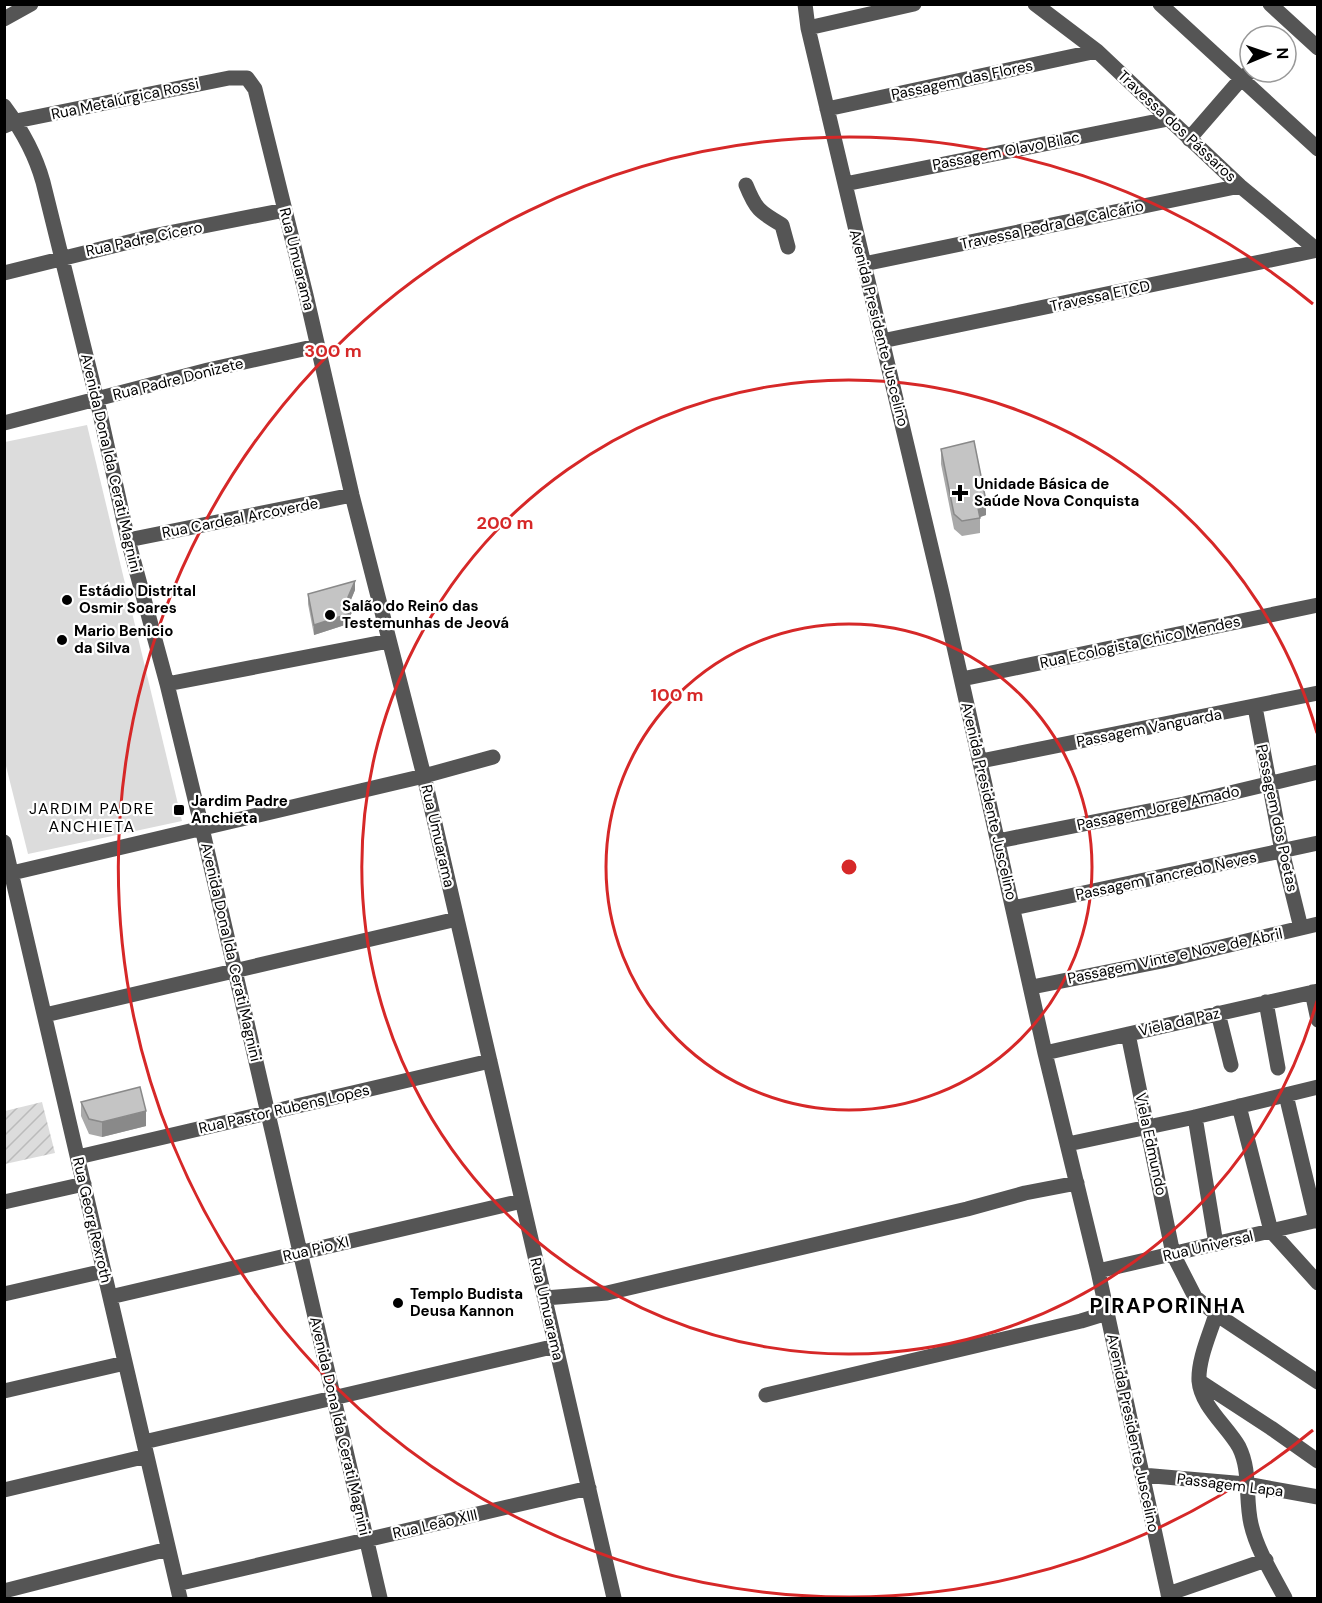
<svg xmlns="http://www.w3.org/2000/svg" width="1322" height="1603" font-family="'DM Sans',sans-serif">
<style>
.garden{fill:url(#garden-furrows)}
.pitch{fill:#dcdcdc}
.lines{fill:none;stroke-linecap:round;stroke-linejoin:round}
.minor{stroke:#555;stroke-width:15}
.wall{fill:#a9a9a9}
.shaded-wall{fill:#898989}
.building{fill:#c4c4c4;stroke:#898989;stroke-width:1.5}
.ring{fill:none;stroke:#d62828;stroke-width:3}
.poi-dot{fill:#000;stroke:#fff;stroke-width:2}
.labels{text-anchor:middle;stroke-width:4.5;stroke-linejoin:round;paint-order:stroke}
.street-label{font-size:15px;fill:#000;stroke:#fff}
.poi-label{font-size:15px;font-weight:bold;fill:#000;stroke:#fff;text-anchor:start}
.neighbourhood-label{font-size:16px;letter-spacing:1.5px;fill:#000;stroke:#fff}
.district-label{font-size:21px;font-weight:bold;letter-spacing:1.5px;fill:#000;stroke:#fff}
.centre{fill:#d62828;stroke:#fff;stroke-width:3}
.ring-label{font-size:18px;text-anchor:middle;font-weight:bold;fill:#d62828;stroke:#fff;stroke-width:4.5;stroke-linejoin:round;paint-order:stroke}
</style>
<defs>
<pattern id="garden-furrows" width="10" height="10" patternUnits="userSpaceOnUse" patternTransform="scale(1.5)"><rect width="10" height="10" fill="#dcdcdc"/><path d="M-1 1l2-2M0 10L10 0M9 11l2-2" fill="none" stroke="#bbb"/></pattern>
</defs>
<rect width="100%" height="100%" fill="#fff"/>
<path class="garden" d="M42 1102 55 1153 5 1164V1111Z"/>
<path class="pitch" d="M87 425 182 821 28 854 4 758 5 442Z"/>
<g class="lines">
<path class="minor" d="M805 4 808 28 942 593 1045 1053 1098 1271 1169 1598
M1035 4 1097 51 1240 186 1317 250
M1160 4 1318 149
M1270 4 1318 48
M4 19 31 4
M808 28 914 4
M4 106C22 130 35 153 43 182L97 400 128 540 167 684 202 828 380 1598
M827 109 1097 51
M4 126 16 121 229 78H247L255 89 306 295 352 495 424 776 614 1598
M1189 139 1241 79 1250 72
M845 184 1168 119
M746 185C756 210 760 212 782 225L788 247
M864 264 1240 186
M4 273 153 236 285 210
M882 341 1318 250
M4 423 208 370 317 346
M128 540 352 495
M962 679 1318 605
M167 684 389 641
M1255 707 1282 851 1301 928
M981 761 1318 693
M998 841 1184 804 1318 772
M4 842 180 1598
M12 873 424 776 493 757
M1013 908 1318 843
M1032 987 1162 961 1318 924
M1312 992 1318 1020
M1266 1002 1278 1068
M1218 1013 1231 1065
M45 1015 457 919
M1128 1034 1173 1254 1195 1297 1216 1314C1210 1334 1198 1359 1199 1381 1201 1406 1227 1426 1239 1447 1251 1471 1245 1498 1251 1524 1257 1550 1273 1575 1285 1598
M1045 1053 1318 991
M1286 1095 1316 1221
M1239 1106 1271 1231 1318 1283
M1195 1117 1216 1244
M1068 1144 1195 1117 1318 1087
M78 1157 490 1061
M4 1202 84 1184
M1098 1271 1318 1220
M4 1294 104 1271
M110 1297 522 1201
M545 1298 607 1293 967 1209 1025 1193 1077 1183
M1216 1314 1318 1382
M1199 1381 1271 1428 1318 1461
M4 1391 125 1363
M766 1395 1081 1321 1107 1313
M144 1442 556 1346
M1142 1475 1246 1484 1318 1497
M4 1490 147 1456
M177 1584 589 1488
M4 1591 168 1549
M1168 1594 1266 1560"/>
</g>
<path class="wall" d="M941 449 986 515 980 517V533L962 536 954 529 941 464Z
M355 590 349 604 351 623 314 635 308 604V594Z
M81 1102 146 1126 102 1137 89 1134 81 1116Z"/>
<path class="shaded-wall" d="M986 501V515L977 518V503Z
M355 581V590L348 607V597Z
M351 613V623L314 635V625Z
M146 1111V1126L102 1137V1122Z"/>
<path class="building" d="M974 441 986 501 977 503 980 518 962 521 954 514 941 449Z
M355 581 348 597 351 613 314 625 308 594Z
M140 1087 146 1111 102 1122 89 1119 81 1102Z"/>
<g class="ring">
<circle cx="849" cy="867" r="243"/>
<path d="M1317 1001A487 487 0 1 1 1317 733"/>
<path d="M1313 1430A730 730 0 1 1 1313 304"/>
</g>
<g class="poi-dot">
<path d="M957 484h6v6h6v6h-6v6h-6v-6h-6v-6h6z"/>
<circle cx="67" cy="600" r="6"/>
<circle cx="330" cy="615" r="6"/>
<circle cx="62" cy="640" r="6"/>
<rect x="173" y="804" width="12" height="12" rx="3"/>
<circle cx="398" cy="1303" r="6"/>
</g>
<g class="labels">
<g class="street-label">
<text transform="translate(962 80) rotate(-12)" y="5">Passagem das Flores</text>
<text transform="translate(125 99) rotate(-12)" y="5">Rua Metalúrgica Rossi</text>
<text transform="translate(1177 126) rotate(43)" y="5">Travessa dos Pássaros</text>
<text transform="translate(1006 151) rotate(-11)" y="5">Passagem Olavo Bilac</text>
<text transform="translate(1052 225) rotate(-12)" y="5">Travessa Pedra de Calcário</text>
<text transform="translate(144 239) rotate(-12)" y="5">Rua Padre Cícero</text>
<text transform="translate(297 259) rotate(76)" y="5">Rua Umuarama</text>
<text transform="translate(1100 296) rotate(-12)" y="5">Travessa ETCD</text>
<text transform="translate(879 328) rotate(76)" y="5">Avenida Presidente Juscelino</text>
<text transform="translate(178 379) rotate(-14)" y="5">Rua Padre Donizete</text>
<text transform="translate(111 463) rotate(77)" y="5">Avenida Dona Ida Cerati Magnini</text>
<text transform="translate(240 518) rotate(-11)" y="5">Rua Cardeal Arcoverde</text>
<text transform="translate(1140 642) rotate(-12)" y="5">Rua Ecologista Chico Mendes</text>
<text transform="translate(1149 728) rotate(-11)" y="5">Passagem Vanguarda</text>
<text transform="translate(989 801) rotate(77)" y="5">Avenida Presidente Juscelino</text>
<text transform="translate(1158 808) rotate(-12)" y="5">Passagem Jorge Amado</text>
<text transform="translate(1277 818) rotate(78)" y="5">Passagem dos Poetas</text>
<text transform="translate(438 836) rotate(77)" y="5">Rua Umuarama</text>
<text transform="translate(1166 876) rotate(-12)" y="5">Passagem Tancredo Neves</text>
<text transform="translate(231 952) rotate(77)" y="5">Avenida Dona Ida Cerati Magnini</text>
<text transform="translate(1175 956) rotate(-12)" y="5">Passagem Vinte e Nove de Abril</text>
<text transform="translate(1179 1022) rotate(-13)" y="5">Viela da Paz</text>
<text transform="translate(284 1109) rotate(-13)" y="5">Rua Pastor Rubens Lopes</text>
<text transform="translate(1151 1144) rotate(78)" y="5">Viela Edmundo</text>
<text transform="translate(92 1220) rotate(77)" y="5">Rua Georg Rexroth</text>
<text transform="translate(1208 1246) rotate(-13)" y="5">Rua Universal</text>
<text transform="translate(316 1249) rotate(-13)" y="5">Rua Pio XI</text>
<text transform="translate(547 1309) rotate(77)" y="5">Rua Umuarama</text>
<text transform="translate(340 1426) rotate(77)" y="5">Avenida Dona Ida Cerati Magnini</text>
<text transform="translate(1133 1433) rotate(78)" y="5">Avenida Presidente Juscelino</text>
<text transform="translate(1230 1485) rotate(7)" y="5">Passagem Lapa</text>
<text transform="translate(435 1524) rotate(-13)" y="5">Rua Leão XIII</text>
</g>
<g class="poi-label">
<text x="974" y="489">Unidade Básica de<tspan x="974" dy="17">Saúde Nova Conquista</tspan></text>
<text x="79" y="596">Estádio Distrital<tspan x="79" dy="17">Osmir Soares</tspan></text>
<text x="342" y="611">Salão do Reino das<tspan x="342" dy="17">Testemunhas de Jeová</tspan></text>
<text x="74" y="636">Mario Benicio<tspan x="74" dy="17">da Silva</tspan></text>
<text x="191" y="806">Jardim Padre<tspan x="191" dy="17">Anchieta</tspan></text>
<text x="410" y="1299">Templo Budista<tspan x="410" dy="17">Deusa Kannon</tspan></text>
</g>
<g class="neighbourhood-label">
<text x="92" y="814">JARDIM PADRE<tspan x="92" dy="18">ANCHIETA</tspan></text>
</g>
<g class="district-label">
<text x="1168" y="1313">PIRAPORINHA</text>
</g>
</g>
<circle cx="849" cy="867" r="9" class="centre"/>
<g class="ring-label">
<text x="333" y="357">300 m</text>
<text x="505" y="529">200 m</text>
<text x="677" y="701">100 m</text>
</g>
<rect width="1322" height="1603" fill="none" stroke="#000000" stroke-width="12"/>
<g transform="translate(1268 54) rotate(88)"><circle r="28" fill="#ffffff" stroke="#999999" stroke-width="1.5"/>
<path d="M0-4.5L10 22L0 15L-10 22Z" fill="#000000"/>
<text y="-9" font-size="16" font-weight="bold" text-anchor="middle" fill="#000000">N</text>
</g>
</svg>
